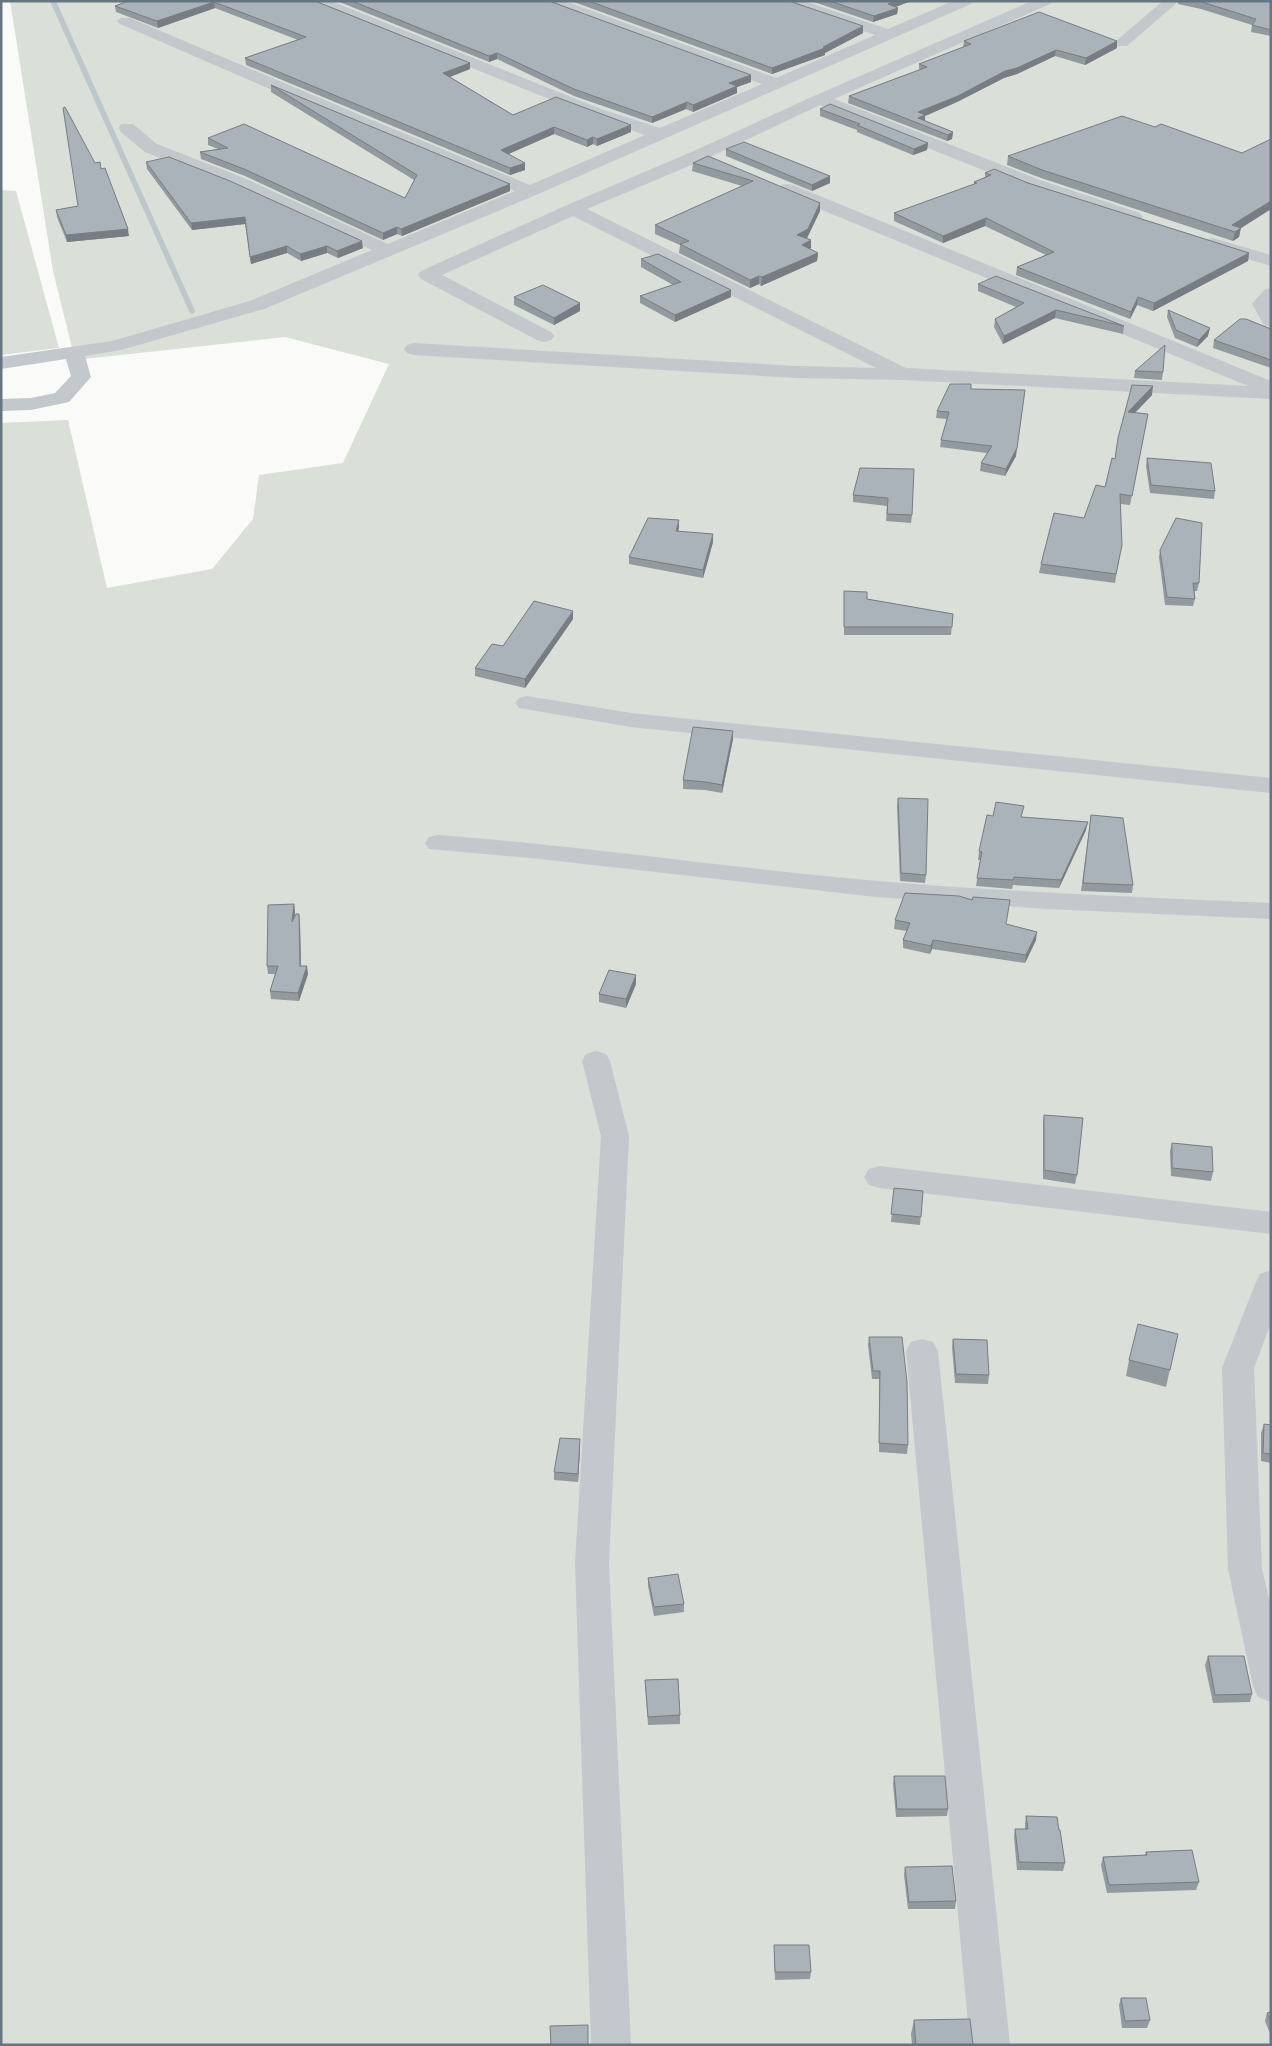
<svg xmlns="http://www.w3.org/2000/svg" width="1272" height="2046" font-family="Mulish,sans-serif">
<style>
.green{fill:#dadfd7}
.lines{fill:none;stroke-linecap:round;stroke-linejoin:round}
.stream{stroke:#bbc7cb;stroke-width:5.5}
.minor{fill:#c3c8cc;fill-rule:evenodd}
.wall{fill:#929a9f}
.shaded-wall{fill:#777d82}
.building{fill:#aab3b9;stroke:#777d82}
</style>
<rect width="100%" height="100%" fill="#fafaf8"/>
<path class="green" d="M10 1H1271V2045H1V423L68 420 107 588 212 569 253 519 259 475 343 463 389 364 285 337 75 360 53 271Z
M1 190 16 191 59 348 1 355Z"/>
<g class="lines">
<path class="stream" d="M53 1 192 311"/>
<path class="minor" d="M310 1H331L601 109 660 128 762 84 545 4 543 1H565L776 78 875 35 784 4 782 1H804L888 29 953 1H973L971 4 536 195 264 309 121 350 85 356 91 377 69 402 31 410 1 411V399L31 398 55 393 71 376 66 359 1 369V357L112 341 250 301 372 250 232 186 145 152 121 132 119 128 121 124H133L157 144 244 178 388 244 515 191 367 131 120 24 117 21 120 18H130L379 123 530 185 645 135 589 115 312 4Z
M1032 1H1052L1050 4 834 99 1040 180 1140 213 1143 217 1140 221 1134 222 1128 221 1028 188 820 105 708 158 587 209 906 368 1248 386 781 193 778 189 781 185 787 184 793 185 1271 381V399L904 380 797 378 414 355 407 353 404 349 407 345 414 343 797 366 876 368 573 216 442 275 551 332 554 336 551 340 544 342 537 340 421 279 418 275 421 271 567 205 696 150 814 96Z
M1163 1H1179L1127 46H1117L1114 43 1117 40Z
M1213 238 1271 255V266L1207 247 1204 243 1207 239Z
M1271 288V327L1264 325 1252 304 1264 290Z
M527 696 631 713 1271 778V793L631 727 519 708 515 703 519 698Z
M438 835C585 846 730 868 877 881 1008 892 1139 897 1271 903V919L1047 909 876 897 540 859 429 849 425 843 429 837Z
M596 1051 606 1054 610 1061 629 1136 609 1563 631 2045H591L575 1563 601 1136 582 1061 586 1054Z
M879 1166 1271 1212V1234L879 1188 869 1185 864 1177 869 1169Z
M1271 1270V1323L1254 1368 1262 1569 1271 1607V1702L1258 1697 1253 1686 1228 1569 1222 1368 1256 1282 1260 1274Z
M922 1339 933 1342 938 1351 1010 2045H970L906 1351 911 1342Z"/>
</g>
<path class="wall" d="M128 1H315L470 63V69L450 77 513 115 631 125V132L597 146 593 144 587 147 554 134 508 154 525 170 510 175 246 65 245 58 298 40 215 8 158 28 116 12 115 6Z
M337 1H549L751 82 737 87V93L693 112 686 109 652 123 574 96 497 59 489 62Z
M571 1H789L863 33 825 53V55L772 74Z
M811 1H911L896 7 898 8 897 14 873 22Z
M1178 1H1271V36L1251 32 1252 25 1201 9 1178 4Z
M964 41 1117 48 1085 65 1055 56 1017 74 1004 78 957 102 925 116V121L953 132 952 139 947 141 848 103 849 96 919 70V64L963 47Z
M271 85 510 184V191L402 236 397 234 383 240 245 176 201 159 200 152 218 149 208 145V138L405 198 414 180 271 92Z
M820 109 928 143 927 150 913 155 857 132V130L820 116Z
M726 149 830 183 812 191 726 156Z
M708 156 820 211 807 238 811 248 809 249 818 253 817 261 761 286 759 284 750 288 679 253 680 245 655 234V225L742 186 692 171 693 163Z
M1008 156 1271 209 1240 228 1239 237 1233 241 1041 178 1007 165Z
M146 162 363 248 338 258 327 253 301 261 287 253 251 264 245 224 192 230 147 169Z
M95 163 101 169 129 236 67 242 57 217 56 210 78 206Z
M985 173 1028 183 1249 253 1248 261 1153 311 1137 305 1130 319 1016 275 1017 267 1046 255 985 226 943 243 894 221V213L974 185V182L985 178Z
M641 259 731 290V297L675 322 640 303V296L673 285 641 267Z
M978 284 1124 326 1123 334 1055 318 1003 344 994 327 995 319 1016 307 978 291Z
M514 297 580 311 554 325 514 305Z
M1168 310 1208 336 1197 347 1175 338 1167 317Z
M1271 329V368L1213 348 1214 340Z
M1135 371 1163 372 1162 380 1134 378Z
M1132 385 1152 395 1135 413 1148 414 1130 505 1121 504 1120 555 1115 583 1039 573 1041 564 1084 518 1105 487 1115 459Z
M971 389 1016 456 1005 476 980 471 981 463 987 453 940 447 941 440 947 419 936 418 937 411Z
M1147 458 1215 491 1214 499 1150 493 1146 466Z
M860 468 912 515 911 523 886 521 887 506 853 502V495Z
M679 528 678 531 713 542 703 578 629 564V557Z
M1160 550 1199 583 1197 591H1194L1195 599 1193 606 1165 605 1159 557Z
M844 591 867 599 953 614 951 635H844Z
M573 619 525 688 475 676V668L503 646Z
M733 731V739L722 793 705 790 683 789V780Z
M898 798 926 875 925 883 900 881 897 806Z
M1091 815 1133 885 1132 893 1081 891Z
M993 816 1022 817 1086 830 1059 888 1013 885 1012 889 976 886 980 860H978L979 851Z
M294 904 295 913 294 918 300 923 301 966 308 974 299 1001 271 999 270 991 275 974H268L267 966Z
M895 920 1006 924 1036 940 1025 963 932 949 930 954 903 948V940L907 931 894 929Z
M636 984 626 1008 599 1002V994Z
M1044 1115 1077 1175 1075 1184 1043 1179V1123Z
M1172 1143 1213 1172 1211 1181 1171 1176 1170 1151Z
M894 1188 923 1191 920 1225 891 1222Z
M1178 1334 1166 1387 1126 1376 1129 1360Z
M869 1337 908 1445 907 1454 879 1452V1379H872L868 1345Z
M953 1339 989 1375 988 1384 955 1383 952 1347Z
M1264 1424 1271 1425V1463L1261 1461V1433Z
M580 1448 578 1482 554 1480V1472Z
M648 1578 684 1604V1612L654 1616 648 1586Z
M1208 1656 1252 1694 1250 1702 1213 1703 1205 1665Z
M645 1680 680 1715V1724L648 1725Z
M894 1776 948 1809 947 1816 896 1817 893 1784Z
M1026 1816 1065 1863 1063 1871 1017 1870 1014 1837 1015 1829H1025V1824Z
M1146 1852 1199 1882 1196 1890 1107 1893 1101 1865 1103 1857 1145 1855Z
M905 1867 956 1901 955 1909H908L904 1875Z
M774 1945 811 1972 810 1979 775 1980 774 1953Z
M1121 1998 1150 2020 1147 2028H1122L1119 2005Z
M1271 2012V2036L1265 2021 1267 2013Z
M914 2020 973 2045H912L911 2034Z"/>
<path class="shaded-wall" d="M894 1H911L887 10 888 4Z
M214 2 215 8 158 28 157 21Z
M898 8 897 14 873 22 874 16Z
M863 26V33L825 53V55L772 74V68L823 47Z
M1117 41V48L1085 65 1086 58Z
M1056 50 1055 56 1017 74 1004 78 957 102 925 116V122L918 123V112L1005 71Z
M497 53V59L489 62V56Z
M470 63V69L444 79 443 73Z
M751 75V82L737 87V93L693 112V105L729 83Z
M687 102 686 109 652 123V117Z
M631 125V132L597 146V139Z
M554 127V134L502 157 501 150Z
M953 132 952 139 947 141 948 135Z
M593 137V144L587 147V140Z
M928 143 927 150 913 155 914 149Z
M525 163V170L510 175V168Z
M830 176V183L812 191V185Z
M510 184V191L402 236 401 229Z
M1271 201V209L1235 232 1232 225Z
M820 203V211L807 238 797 243V235Z
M245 217V224L192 230 191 223Z
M986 218 985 226 943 243V236Z
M397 227V234L383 240V233Z
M1241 228 1239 237 1233 241 1235 232Z
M128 229 129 236 67 242 66 235Z
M811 240V248L801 254 802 245Z
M362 241 363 248 338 258 337 251Z
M287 246V253L251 264 250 257Z
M327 246V253L301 261 300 254Z
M818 253 817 261 761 286 762 277Z
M1249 253 1248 261 1153 311 1154 303Z
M759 276V284L750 288V280Z
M731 290V297L675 322V315Z
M1138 297 1137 305 1130 319 1131 312Z
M580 303V311L554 325V318Z
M1056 310 1055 318 1003 344 1004 336Z
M1210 328 1208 336 1197 347 1199 340Z
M1153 386 1152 395 1127 421 1128 412Z
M1024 397 1016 456 1005 476 1006 469Z
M679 520V528L676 539V531Z
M713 534V542L703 578V570Z
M573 611V619L525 688V679Z
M733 731V739L722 793V785Z
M1088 822 1086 830 1059 888 1061 880Z
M294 904 295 913 293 931 292 922Z
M299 914 300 923 301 975 300 966Z
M1037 932 1036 940 1025 963 1026 955Z
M933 940 932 949 930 954 931 946Z
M307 966 308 974 299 1001 298 993Z
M636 975V984L626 1008V999Z
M580 1439V1448L578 1482V1474Z"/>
<path class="building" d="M128 1H315L470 63 443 73 513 115 556 97 631 125 597 139 593 137 587 140 554 127 501 150 525 163 510 168 245 58 306 37 214 2 157 21 115 6Z
M352 1H549L751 75 729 83 737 86 693 105 687 102 652 117 574 89 497 53 489 56Z
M589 1H789L863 26 823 47 825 48 772 68Z
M830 1H894L888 4 898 8 874 16Z
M1196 1H1271V30L1252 25 1256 19 1202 2Z
M1039 12 1117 41 1086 58 1056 50 1017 68 1005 71 958 96 918 112 925 115 918 118 953 132 948 135 849 96 927 67 919 64 971 44 964 41Z
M271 85 510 184 401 229 397 227 383 233 244 169 200 152 228 148 208 138 244 124 405 198 417 175Z
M830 104 928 143 914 149 857 125 860 124 820 109Z
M65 107 95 163 100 162 101 169 105 168 128 229 66 235 56 210 78 206 63 108Z
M1122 116 1155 127 1161 124 1242 153 1271 139V201L1232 225 1241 228 1235 232 1042 170 1008 156Z
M744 142 830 176 812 185 726 149Z
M708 156 820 203 808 229 797 235 811 240 802 245 818 253 762 277 759 276 750 280 680 244 689 241 655 225 753 181 693 163Z
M169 157 230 181 362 241 337 251 327 246 300 254 287 246 250 257 245 217 191 223 146 162Z
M994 169 1028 183 1249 253 1154 303 1138 297 1131 312 1017 267 1054 252 986 218 943 236 894 213 977 183 974 182 991 175 985 173Z
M658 254 731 290 675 315 640 296 681 282 641 259Z
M996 276 1124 326 1056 310 1004 336 995 319 1024 303 978 284Z
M543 285 580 303 554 318 514 297Z
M1168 310 1210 328 1199 340 1176 330Z
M1240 319H1246L1271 329V360L1214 340Z
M1165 345 1163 372 1135 371Z
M950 384H971V389L1025 390 1017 448 1006 469 981 463 992 446 941 440 949 412 937 411Z
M1132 385 1153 386 1128 412 1148 414 1132 496 1120 494 1122 545 1116 574 1041 564 1054 513 1084 518 1096 485 1105 487 1112 458 1115 459 1118 438Z
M1147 458 1211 463 1215 491 1151 485Z
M860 468 914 469 912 515 887 514 888 498 853 495Z
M648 518 679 520 676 531 713 534 703 570 629 557Z
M1176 518 1202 523 1199 583H1193L1195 599 1167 597 1160 550Z
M844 591 867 592V599L953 614 952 627H844Z
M534 601 573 611 525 679 475 668 492 644 503 646Z
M693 727 733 731 722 785 706 782 683 780Z
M898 798 928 799 926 875 901 873Z
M996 802 1024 806 1021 817 1088 822 1061 880 1014 877 1013 880 977 878 982 852 979 851 987 815 993 816Z
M1091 815 1123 818 1133 885 1083 883Z
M905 893 959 896 972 900 973 897 1010 900 1006 924 1037 932 1026 955 933 940 931 946 903 940 910 923 895 920Z
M294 904 292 922 296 914H299L300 966H307L298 993 270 991 278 966H267L268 905Z
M609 970 636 975 626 999 599 994Z
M1044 1115 1083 1118 1077 1175 1044 1170Z
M1172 1143 1212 1147 1213 1172 1172 1168Z
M894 1188 923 1191 921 1217 891 1214Z
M1138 1324 1178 1334 1170 1370 1129 1360Z
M869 1337H902L907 1382 908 1445 879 1443 880 1371H873Z
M953 1339 987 1340 989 1375 956 1374Z
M1264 1424 1271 1425V1454L1263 1453Z
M560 1438 580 1439 578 1474 554 1472Z
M678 1574 684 1604 654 1607 648 1578Z
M1208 1656H1244L1252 1694 1215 1695Z
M678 1679 680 1715 648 1717 645 1680Z
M894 1776H945L948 1809H897Z
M1026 1816 1057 1817 1059 1830H1060L1065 1863 1019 1862 1015 1829H1028Z
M1192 1850 1199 1882 1109 1885 1103 1857 1147 1855 1146 1852Z
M952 1866 956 1901 909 1902 905 1867Z
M774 1945H809L811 1972H775Z
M1121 1998H1146L1150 2020 1125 2021Z
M1271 2012V2021L1267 2013Z
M970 2019 973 2045H916L914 2020Z
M588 2025V2045H551L550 2026Z"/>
<rect width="1272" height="2046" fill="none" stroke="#657683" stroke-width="5"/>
</svg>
